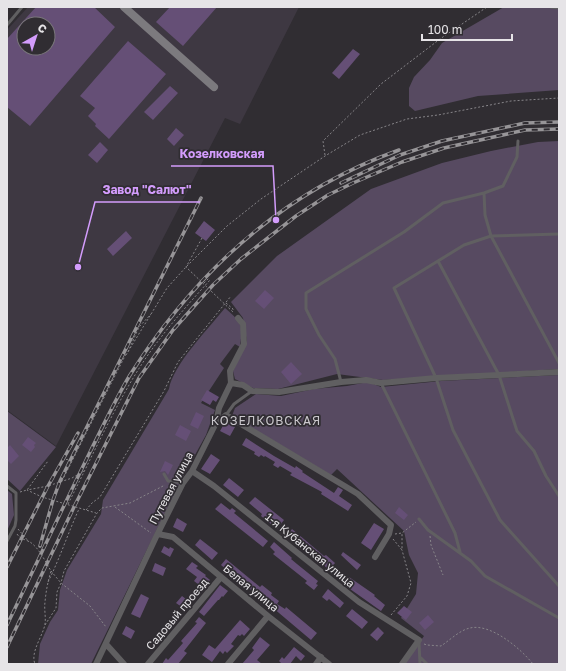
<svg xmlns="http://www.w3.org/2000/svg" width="566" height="671" font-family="'Golos Text',sans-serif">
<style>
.built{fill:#3e3842;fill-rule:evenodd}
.green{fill:#574a61}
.building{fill:#654f76;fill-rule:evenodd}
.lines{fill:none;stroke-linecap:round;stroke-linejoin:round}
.path{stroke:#878589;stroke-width:1;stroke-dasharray:2 2;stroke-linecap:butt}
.lane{stroke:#605f61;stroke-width:3}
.street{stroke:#605f61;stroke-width:6}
.secondary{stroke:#7c7a7e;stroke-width:8}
.rail-casing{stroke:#979598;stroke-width:3.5}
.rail{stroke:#302d32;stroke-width:2;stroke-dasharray:6;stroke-linecap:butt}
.labels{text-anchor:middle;stroke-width:3.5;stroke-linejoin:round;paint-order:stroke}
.street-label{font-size:11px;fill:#e6e4e7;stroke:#302d32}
.neighbourhood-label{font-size:12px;letter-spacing:1px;fill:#cac7cc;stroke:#302d32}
.leader{fill:none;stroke:#d39cfc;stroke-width:1.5}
.callout-dot{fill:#d39cfc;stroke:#302d32;stroke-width:1.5}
.callout-label{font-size:12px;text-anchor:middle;font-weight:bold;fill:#d39cfc;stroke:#302d32;stroke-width:3.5;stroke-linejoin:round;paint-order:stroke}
</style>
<rect width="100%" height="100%" fill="#302d32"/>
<path class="built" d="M28 7H299L240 124 225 118 56 446 7 410V30ZM24 24H48V48H24Z"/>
<path class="green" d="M504 7H559V90L478 96 415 111 409 106V88L414 77 430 60 442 43Z
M559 141V369L383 380 337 374 278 389 253 388 235 379 233 371 247 341 243 318 231 302 277 256 371 189 442 163 491 151 538 142Z
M225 308C242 323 243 324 240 347L235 344 220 364 224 368 201 403 215 410 206 435 180 482 91 664H38L40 644 50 622 58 610 60 590 67 570 101 514 103 500 169 389C173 365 208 329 225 308Z
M559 375V664H404L424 636 401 618 416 594 418 573 409 555 404 531 337 469 331 475 232 416 235 408 256 394 281 396 314 389 347 386 368 382 381 387 441 381Z
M7 411 56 447 20 491 7 479Z
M7 490 12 494 14 515 7 531Z"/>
<path class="building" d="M36 7H94L115 27 30 126 7 107V39ZM24 24H48V48H24Z
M170 7H217L183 46 156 22Z
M128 41 166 74 109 139 95 126 96 124 88 116 95 108 80 96Z
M353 49 360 54 339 79 332 73Z
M170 86 178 93 153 120 144 112Z
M176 128 184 135 174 146 167 139Z
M100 142 108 150 97 163 88 155Z
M204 221 215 230 206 241 195 233Z
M126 231 132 238 113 256 107 249Z
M265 290 274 298 264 309 255 301Z
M291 362 302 374 291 384 281 372Z
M207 390 219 397 216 402 213 400 210 405 201 400Z
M196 412 204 416 198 429 190 425Z
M225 422 235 427 230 436 220 431Z
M180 425 191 431 186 441 175 435Z
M28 437 36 443 34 445 35 447 31 452 22 445Z
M246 438 274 456 295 468 296 466 303 471 302 472 334 493 338 487 343 490 339 496 352 505 348 511 321 494 322 492 290 475 292 473 280 466 278 468 273 465 275 462 265 456 264 457 261 455 259 457 254 454 255 452 242 445Z
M10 445 19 456 11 464 7 460V448Z
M211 454 220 460 210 474 201 469Z
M165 461 173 465 168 475 165 471 160 472Z
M229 478 244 490 238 497 223 485Z
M255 497 284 520 277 529 261 516 262 514 249 503Z
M221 503 230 510 232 508 236 511 234 513 268 541 263 547 215 509Z
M399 507 408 515 404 520 395 513Z
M177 518 187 524 183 532 173 527Z
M374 523 384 529 371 550 361 543Z
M292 529 324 556 326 555 335 563 329 570 316 558 315 560 309 555 310 554 287 536Z
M200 539 218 553 212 560 195 545Z
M274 542 292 558 291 559 297 564 318 581 316 584 318 585 314 590 305 583 307 581 273 554 275 552 270 547Z
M164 546 169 549 170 547 174 549 170 557 161 552Z
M343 552 361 565 357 570 341 555Z
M226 559 260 587 262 585 272 593 271 595 279 601 277 604 285 609 286 607 317 633 311 640 266 602 264 604 259 599 260 597 241 582 239 584 233 579 235 577 221 565Z
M192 562 198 566 196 568 206 575 205 576 210 580 203 588 194 581 197 577 186 569Z
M155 563 166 568 163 576 152 571Z
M349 577 375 595 374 596 385 605 381 611 343 584Z
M220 585 228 591 223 597 222 596 219 600H218L204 616 199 612Z
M328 589 344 603 340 608 329 599 327 601 322 597Z
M141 594 149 598 140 618 131 614Z
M182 596 191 603 186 610 176 603Z
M404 606 412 612 406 620 397 613Z
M352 609 368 622 362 629 346 616Z
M428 615 434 622 425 630 419 623Z
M199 617 206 623 184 651 187 653 178 664H162L166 658 168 660 183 643 181 641 197 623 195 622Z
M240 620 250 629 244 636 242 634 240 636 238 635 231 644 234 646 227 653 225 651 223 654 220 651 212 662 202 655 209 645 215 649Z
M126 626 135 631 131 639 122 634Z
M378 627 384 633 377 641 370 635Z
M260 637 270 645 257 660 262 664H242L254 650 252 648Z
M294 647 305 656 301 661 296 656 290 664H280L281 663 279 661 282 657 284 659Z"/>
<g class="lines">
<path class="path" d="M325 155 323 141 381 84 440 39 487 7
M202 238 186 267 234 313
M204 283 209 278
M226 303 233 309V311
M128 352 139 327 151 314
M126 355 167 288 186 267 227 226 261 199 325 156 360 135 407 119 438 115 511 101 559 98
M62 460 71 459 74 456
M84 471 72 478 48 486 27 490 42 497 96 513
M62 481 126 354
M20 492 27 490 48 461
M68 504C90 461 110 416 135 375 156 340 183 310 210 280
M115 507 151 533
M86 510 92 503 100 497 164 391 178 362 231 296
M18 529 29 542
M17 534C21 540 25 539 30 542 39 548 45 561 51 571 48 581 46 591 45 602 44 609 46 617 45 624 43 636 30 652 35 664
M395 534 402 533 416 522
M430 536 431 545 443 575
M393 539 402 550V533
M51 571 61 583 90 606 106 627
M48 582C60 558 68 533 79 509
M391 615 407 596 411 583 402 550
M45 625 56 608 57 592 61 583 64 571 97 513 102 508 130 503 165 485
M424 644 427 645 441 646C450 640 460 630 470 628 491 623 521 649 533 664"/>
<path class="lane" d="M551 7 559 8
M7 25 22 7
M484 193 485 215 491 236 559 363
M559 234 491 236 464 245 394 288 436 378 453 430 500 520 559 586
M438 261 499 375 517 431 534 451 546 476 559 496
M341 382 335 359 319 335 306 309V293L404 232 443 203 484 193 503 186 517 157 518 141
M381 383 455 533 460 552
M226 415 234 404 252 391
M164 474 168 481 183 483
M7 486 16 493V520L15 526 7 541
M419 519 428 530 471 561 485 576 559 618
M419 642 420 664
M421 658 427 664"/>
<path class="street" d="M231 383 243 385 252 391 279 392 341 382 366 380 381 383 436 378 559 372
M216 423 226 415 358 494 391 525 389 534 375 557
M192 471 214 486 359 602 419 640 402 664
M158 534 173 537 268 616 329 664
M106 644 124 664
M96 664 156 537 183 483 192 471 216 423 219 408 231 383 230 371 244 344 243 324 238 318
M148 664 221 577
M228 664 268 616
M316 664 321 657"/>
<path class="secondary" d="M124 7 214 87"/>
<g class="rail-casing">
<path id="rail" d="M341 183 400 155 442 141 525 123 559 122
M40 546 53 500 60 481 201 198
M7 567 48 486 78 433
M7 625C35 567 62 509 90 452 103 426 115 400 130 375 196 271 282 192 399 150
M7 647 74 507 139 378 173 330 213 285 241 259 296 216 328 195 353 183 402 162 444 148 525 130 559 129"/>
</g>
<use href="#rail" class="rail"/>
</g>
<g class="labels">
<g class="street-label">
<text transform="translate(171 488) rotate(-62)" y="4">Путевая улица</text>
<text transform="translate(310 550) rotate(39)" y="4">1-я Кубанская улица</text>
<text transform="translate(251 588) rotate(39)" y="4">Белая улица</text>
<text transform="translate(177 614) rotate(-50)" y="4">Садовый проезд</text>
</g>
<g class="neighbourhood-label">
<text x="266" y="425">КОЗЕЛКОВСКАЯ</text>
</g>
</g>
<path class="leader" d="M276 220L273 166H171M78 267L95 202H200"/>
<g class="callout-dot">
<circle cx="276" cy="220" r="4"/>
<circle cx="78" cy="267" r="4"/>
</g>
<g class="callout-label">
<text x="222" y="158">Козелковская</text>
<text x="147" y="194">Завод "Салют"</text>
</g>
<rect width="566" height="671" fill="none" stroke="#e6e4e7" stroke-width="16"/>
<g transform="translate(36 36) rotate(39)"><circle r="19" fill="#302d32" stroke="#79767a"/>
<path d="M0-3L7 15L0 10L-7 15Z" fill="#d39cfc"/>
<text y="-6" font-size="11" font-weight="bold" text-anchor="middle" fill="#e6e4e7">С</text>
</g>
<path d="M422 34v6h90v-6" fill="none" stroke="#e6e4e7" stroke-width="2"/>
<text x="428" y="34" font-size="12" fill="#e6e4e7" stroke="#302d32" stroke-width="3" paint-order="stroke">100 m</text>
</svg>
